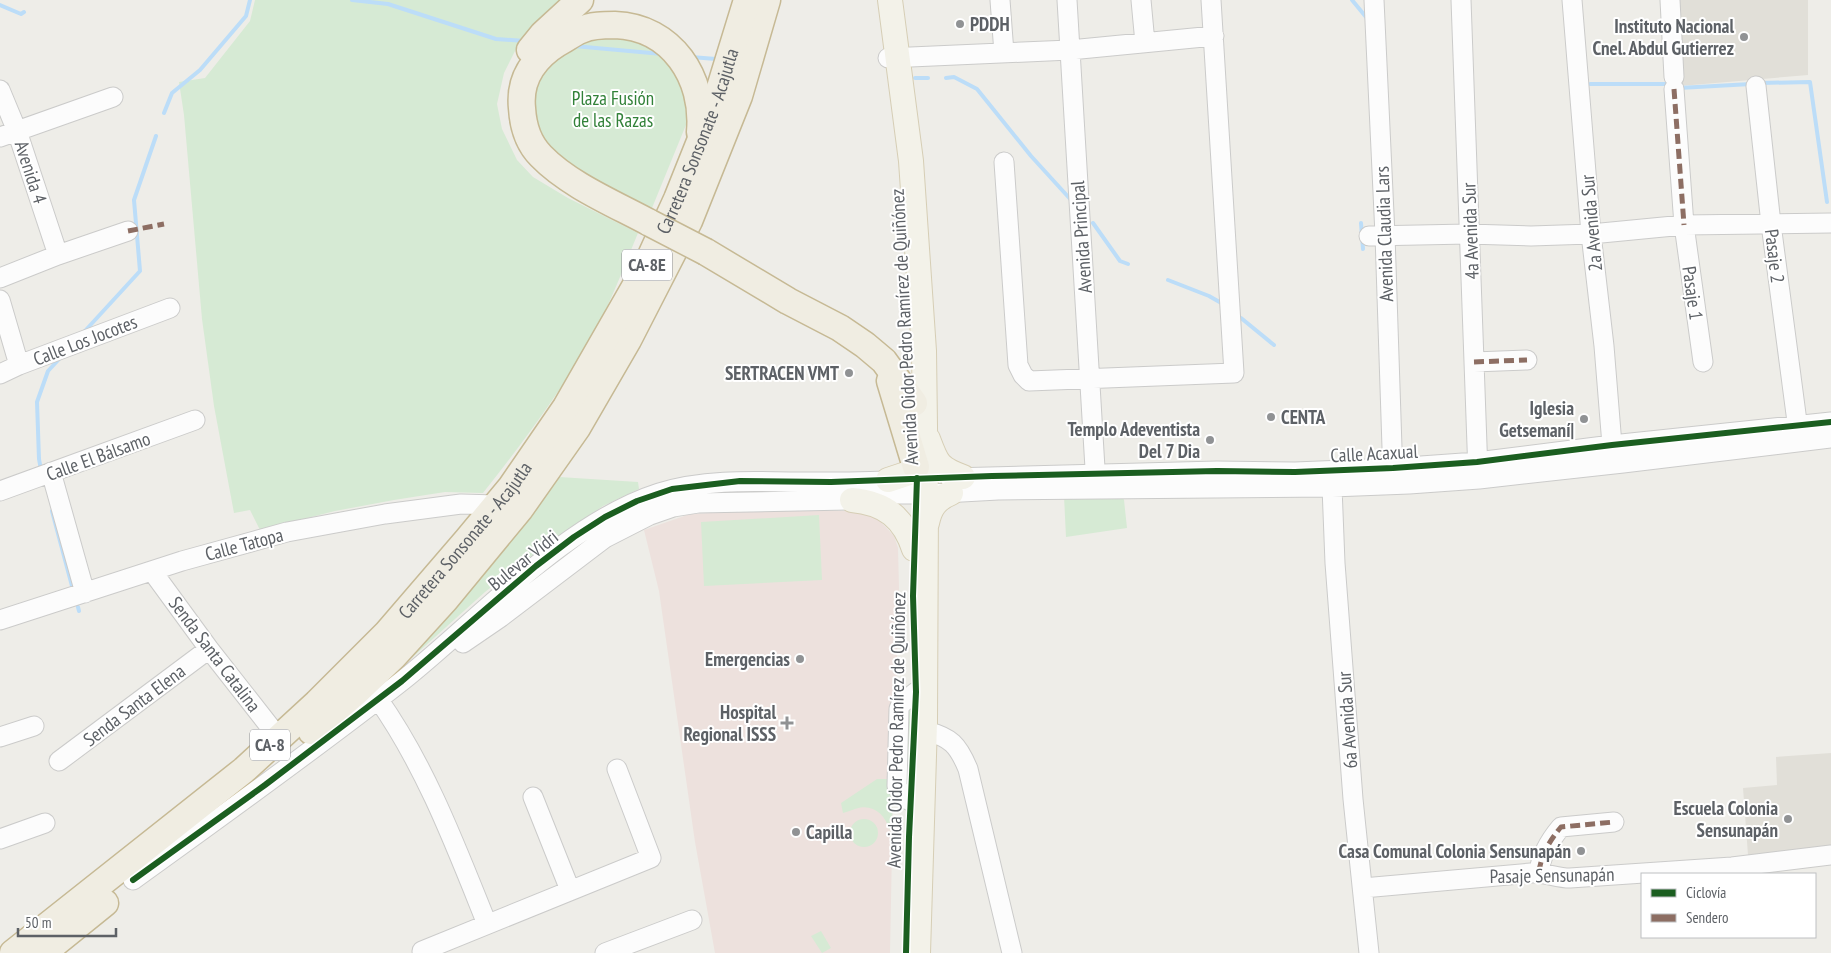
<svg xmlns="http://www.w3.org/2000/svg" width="1831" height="953" font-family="'PT Sans Narrow',sans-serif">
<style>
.education{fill:#e1dfd8}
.medical{fill:#ede1dd}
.green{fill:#d6ead4}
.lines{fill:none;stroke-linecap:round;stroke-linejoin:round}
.stream{stroke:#bcddf8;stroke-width:4}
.minor-casing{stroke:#cbcbca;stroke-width:21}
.major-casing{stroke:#d6ceb5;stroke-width:26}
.highway-casing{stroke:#c6b994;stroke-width:29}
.minor{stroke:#fcfcfc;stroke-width:19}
.major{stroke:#f3f2e9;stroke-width:24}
.highway{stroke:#f0ede2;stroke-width:26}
.highway-bridge-casing{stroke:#c6b994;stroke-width:29;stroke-linecap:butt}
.highway-bridge{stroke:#f0ede2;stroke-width:26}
.quiet{stroke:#8d6e63;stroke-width:5;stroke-dasharray:10 5;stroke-linecap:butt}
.cycleway-casing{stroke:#fff;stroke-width:9}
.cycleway{stroke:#1b5e20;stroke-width:6}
.poi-dot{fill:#909294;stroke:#fff;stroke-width:2}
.labels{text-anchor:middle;stroke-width:4;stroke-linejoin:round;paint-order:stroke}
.shield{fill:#fff;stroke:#8e9094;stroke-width:1}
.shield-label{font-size:18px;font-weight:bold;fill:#5d6166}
.poi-label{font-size:19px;font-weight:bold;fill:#5d6166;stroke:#fff;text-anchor:end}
.park-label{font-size:19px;fill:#318138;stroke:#fff}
.street-label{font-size:19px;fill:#5d6166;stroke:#fff}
</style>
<rect width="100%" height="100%" fill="#eeede8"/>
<path class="education" d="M1679 0H1808V75L1680 86Z
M1831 753V851L1748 855 1743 788 1777 785 1776 757Z"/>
<path class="medical" d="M777 510 859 511 878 519 894 536 898 548 899 588 893 796 890 953H715L695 842 659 591 644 530 690 514Z"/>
<path class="green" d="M255 0H563L536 26 516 49 504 73 497 104 502 129 517 160 533 177 568 198 638 233C623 269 609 307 590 341 559 394 521 445 483 493L445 492 394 500 335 511 260 530 250 510 234 513 214 406 202 319 184 115 179 82 205 78 250 21Z
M587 37H628L652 48 673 68 688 102V120L652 208 561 164 548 154 532 115 536 88 550 61Z
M559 477 638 482 639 489 603 506 523 562 485 592 395 673Z
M1064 496H1122L1124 500 1127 528 1066 537Z
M819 515 822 580 704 586 701 522Z
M914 699 908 790 904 792 901 711Z
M877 779H893L892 830 889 829C885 814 872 803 855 809 851 810 848 812 843 813L841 803Z
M850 833a14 14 0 1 1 28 0a14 14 0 1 1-28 0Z
M821 931 831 948 822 953 811 936Z"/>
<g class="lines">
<path class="stream" d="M352 0 388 4 496 39 525 41
M1352 0 1366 17
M0 5 21 14 24 12
M574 46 662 54
M691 57 716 59
M915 78H928
M946 78 954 77 977 89 1031 156 1072 201
M1761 83 1810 82 1827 202
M1590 84H1669
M1679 88 1751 84
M164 113 172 93 200 70 246 16 250 0
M1093 223 1120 261 1128 264
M1361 223 1363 249
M1168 280 1209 296 1223 304
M1241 318 1274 345
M84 332 140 271 134 200 156 136
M41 470 39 459 37 402 48 371 61 357
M52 511 72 586
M78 607 79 611"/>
<g class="minor-casing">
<path id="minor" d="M1000 0 1004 53
M1067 0 1096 485
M1141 0 1145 43
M1374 0 1385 235 1393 478
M1461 0 1478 473
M1572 0 1591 234 1604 346 1612 445
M1670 0 1674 77
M888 58 1070 50 1214 36
M1756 86 1771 224 1799 437
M1674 89 1684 225 1703 362
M0 90 17 131 58 255
M0 137 113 97
M1004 162 1018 365 1023 375 1029 381 1234 373 1211 0
M1369 236 1468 234 1531 236 1591 234 1684 225 1831 223
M0 278 58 255 128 231
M0 300 19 365
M1474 362 1527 360
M0 374 19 365 170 308
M51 472 85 593
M1330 476 1332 487 1335 563 1353 799 1369 953
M950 478 1217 471 1295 472 1393 468 1477 462 1612 445 1831 422
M0 491 195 420
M837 499 851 494H926L998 490 1332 487 1409 484 1479 479 1623 463 1831 438
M152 571 209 649 278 737
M0 620 182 561 287 532 385 514 461 504 496 505
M463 643 501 617 605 538 650 515 673 507 698 503 848 500
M378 699C426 767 456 847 487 924
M925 731C951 737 958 745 968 769L1012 953
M0 737 34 726
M59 761 209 649
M533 797 570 890
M910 801 903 797 897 786 899 709 901 704 916 692
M0 839 45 823
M1539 872C1541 855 1550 840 1561 827L1614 822
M133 880C223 815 314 750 402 681 479 620 565 523 659 493 701 480 746 481 790 482 827 482 865 483 902 480
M1363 888 1531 873C1545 872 1556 878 1570 878L1732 867 1831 855
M424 953 422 951 651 858 617 769
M605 953 692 920"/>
</g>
<g class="major-casing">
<path id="major" d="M890 0 911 161 924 351 926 502 925 723 918 953
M928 439C937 463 938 468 963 477
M888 480 909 473 916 467
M852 500C885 503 904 518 914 549
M927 523C930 508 936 499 951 493"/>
</g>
<g class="highway-casing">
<g id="highway">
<path d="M530 50 543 34 580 0"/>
<path d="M650 223C615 204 569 185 541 156 528 143 523 126 522 108 519 79 534 58 558 43 566 39 573 33 581 30 591 25 604 25 615 25 672 27 705 78 700 132"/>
<path d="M706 252 788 301 840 328 865 345 884 361 914 403"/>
<path d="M890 381 916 467"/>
<path d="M311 731 354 694 394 656 445 600 520 509 577 428 628 340 689 221 739 96 767 0"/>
<path id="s1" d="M13 953 244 770 317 703 387 633 467 540 511 487 566 407 644 271 677 199 715 104 747 0"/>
<path d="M43 953 105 903"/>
</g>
</g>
<use href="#minor" class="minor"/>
<use href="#major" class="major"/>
<use href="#highway" class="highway"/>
<g class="highway-bridge-casing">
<path id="highway-bridge" d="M650 223 706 252"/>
</g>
<use href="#highway-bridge" class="highway-bridge"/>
<path class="quiet" d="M1674 89 1684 225
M128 231 164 224
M1474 362 1527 360
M1539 872C1541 855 1550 840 1561 827L1614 822"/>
<g class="cycleway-casing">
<path id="cycleway" d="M133 880 265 785 402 681 536 566 574 537 605 517 637 501 672 489 740 481 831 482 992 476 1217 471 1295 472 1393 468 1477 462 1612 445 1831 422
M906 953 909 837 916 692 913 596 917 478"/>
</g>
<use href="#cycleway" class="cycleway"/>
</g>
<g class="poi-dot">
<circle cx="960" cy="24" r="5"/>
<circle cx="1744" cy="37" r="5"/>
<circle cx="849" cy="373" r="5"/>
<circle cx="1271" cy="417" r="5"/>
<circle cx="1584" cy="419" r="5"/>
<circle cx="1210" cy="440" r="5"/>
<circle cx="800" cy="659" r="5"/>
<path d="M784.5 715.5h5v5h5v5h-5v5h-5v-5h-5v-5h5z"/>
<circle cx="1788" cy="819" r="5"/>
<circle cx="796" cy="832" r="5"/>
<circle cx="1581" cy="851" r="5"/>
</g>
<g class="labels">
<g class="shield">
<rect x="622" y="249.5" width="50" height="31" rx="4"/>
<rect x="250" y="729.5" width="40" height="31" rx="4"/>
</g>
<g class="shield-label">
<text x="647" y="271">CA-8E</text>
<text x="270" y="751">CA-8</text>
</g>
<g class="poi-label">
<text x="970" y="31" text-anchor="start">PDDH</text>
<text x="1734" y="33">Instituto Nacional<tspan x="1734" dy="22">Cnel. Abdul Gutierrez</tspan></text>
<text x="839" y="380">SERTRACEN VMT</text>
<text x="1574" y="415">Iglesia<tspan x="1574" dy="22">Getsemaní|</tspan></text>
<text x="1281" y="424" text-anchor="start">CENTA</text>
<text x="1200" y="436">Templo Adeventista<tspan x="1200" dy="22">Del 7 Dia</tspan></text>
<text x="790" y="666">Emergencias</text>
<text x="776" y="719">Hospital<tspan x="776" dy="22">Regional ISSS</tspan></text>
<text x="1778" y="815">Escuela Colonia<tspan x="1778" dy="22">Sensunapán</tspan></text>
<text x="806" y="839" text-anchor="start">Capilla</text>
<text x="1571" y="858">Casa Comunal Colonia Sensunapán</text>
</g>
<g class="park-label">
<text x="613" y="105">Plaza Fusión<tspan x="613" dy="22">de las Razas</tspan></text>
</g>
<g class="street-label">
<text dy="7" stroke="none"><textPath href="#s1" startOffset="1079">Carretera Sonsonate - Acajutla</textPath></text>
<text transform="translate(31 172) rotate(72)" y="7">Avenida 4</text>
<text transform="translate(1591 223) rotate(-95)" y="7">2a Avenida Sur</text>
<text transform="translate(1470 231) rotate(-92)" y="7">4a Avenida Sur</text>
<text transform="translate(1384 234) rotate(-92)" y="7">Avenida Claudia Lars</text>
<text transform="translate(1081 237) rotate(-94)" y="7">Avenida Principal</text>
<text transform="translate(1775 256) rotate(83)" y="7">Pasaje 2</text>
<text transform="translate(1693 293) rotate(82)" y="7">Pasaje 1</text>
<text transform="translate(904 327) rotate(-93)" y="7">Avenida Oidor Pedro Ramírez de Quiñónez</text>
<text transform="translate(85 340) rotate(-21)" y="7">Calle Los Jocotes</text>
<text transform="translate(1374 453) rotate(-3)" y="7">Calle Acaxual</text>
<text transform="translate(98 456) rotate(-20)" y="7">Calle El Bálsamo</text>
<text dy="7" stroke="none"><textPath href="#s1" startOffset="614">Carretera Sonsonate - Acajutla</textPath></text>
<text transform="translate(244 544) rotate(-15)" y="7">Calle Tatopa</text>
<text transform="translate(523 560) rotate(-39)" y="7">Bulevar Vidri</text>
<text transform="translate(215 654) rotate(53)" y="7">Senda Santa Catalina</text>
<text transform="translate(134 705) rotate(-37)" y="7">Senda Santa Elena</text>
<text transform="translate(1347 720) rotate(-94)" y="7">6a Avenida Sur</text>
<text transform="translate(896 730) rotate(-89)" y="7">Avenida Oidor Pedro Ramírez de Quiñónez</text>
<text transform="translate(1552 875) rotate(-1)" y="7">Pasaje Sensunapán</text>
</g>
</g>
<rect x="1641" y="873" width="175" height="65" fill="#ffffff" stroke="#bec0c2"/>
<rect x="1651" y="889" width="25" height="8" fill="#1b5e20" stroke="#bec0c2"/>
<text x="1686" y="898" font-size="15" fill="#5d6166">Ciclovía</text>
<rect x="1651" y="914" width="25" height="8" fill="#8d6e63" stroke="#bec0c2"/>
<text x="1686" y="923" font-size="15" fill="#5d6166">Sendero</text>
<path d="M18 928v8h98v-8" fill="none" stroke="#5d6166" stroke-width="2.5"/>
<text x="25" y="928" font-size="15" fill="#5d6166" stroke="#ffffff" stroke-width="4" paint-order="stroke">50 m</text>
</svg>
